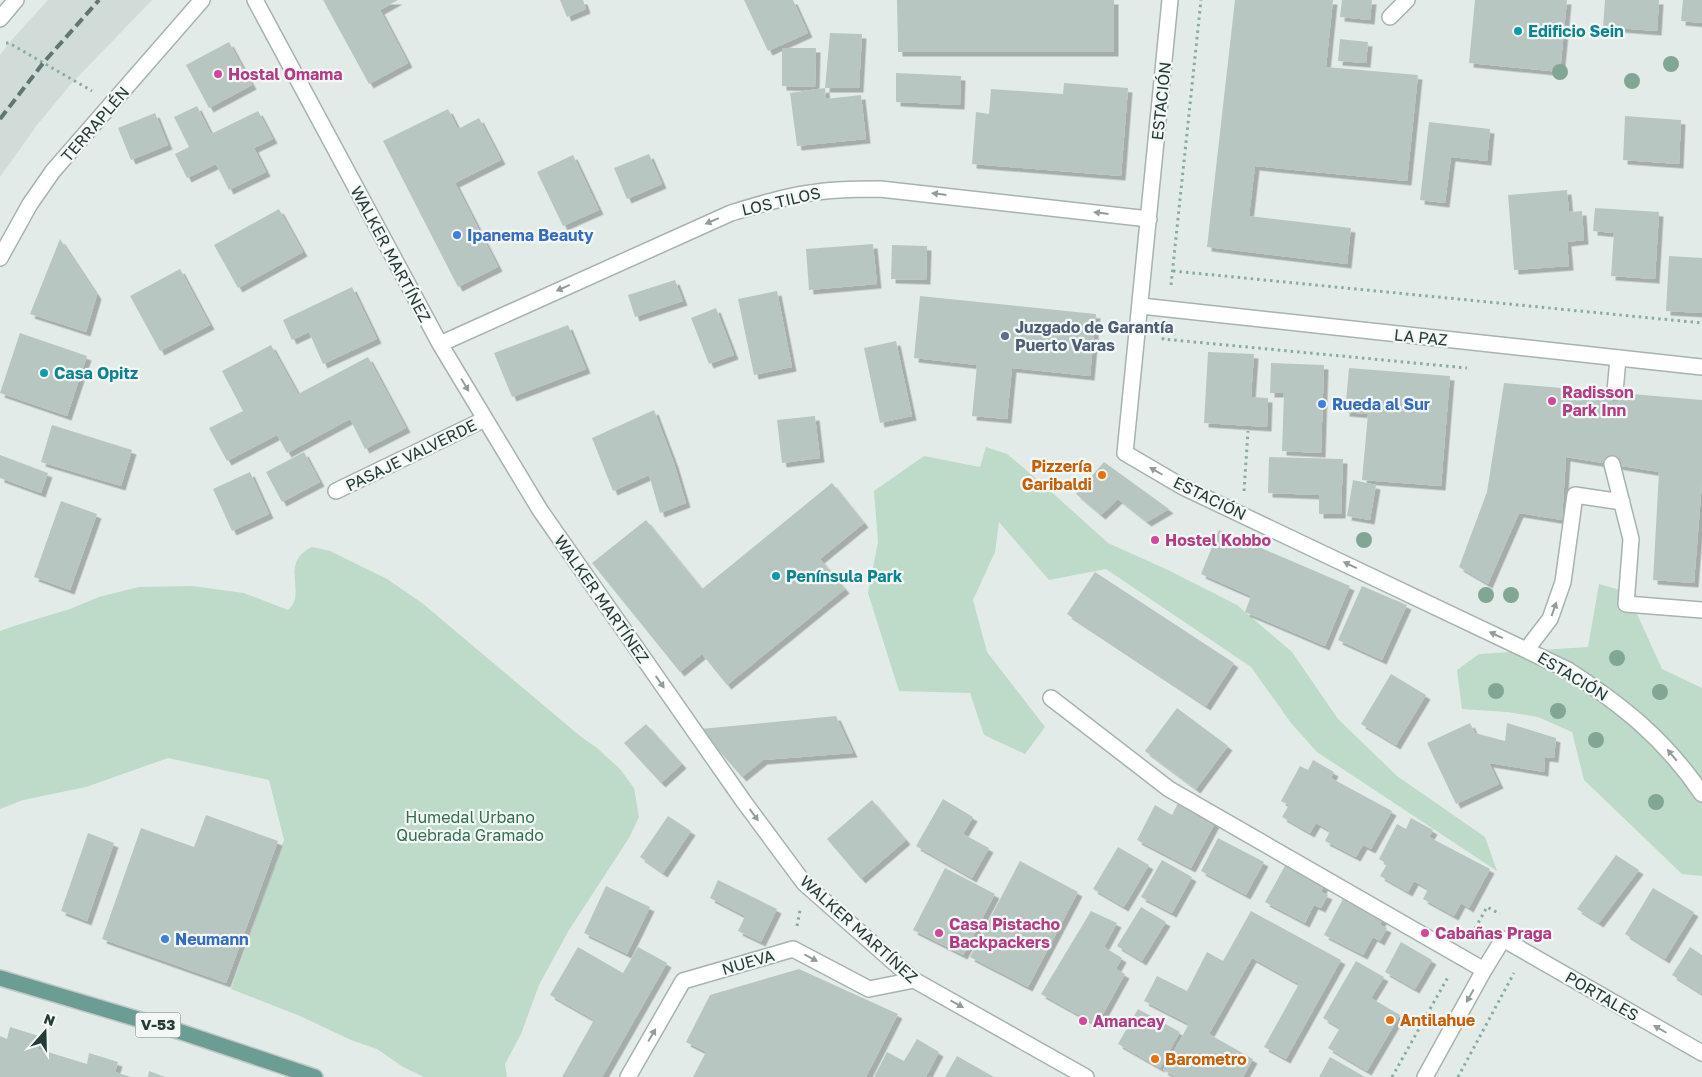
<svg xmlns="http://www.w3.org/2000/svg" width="1702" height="1077" font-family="'Golos Text',sans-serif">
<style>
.built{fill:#d1dbd7}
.green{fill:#bedac8}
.building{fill:#b8c6c1;filter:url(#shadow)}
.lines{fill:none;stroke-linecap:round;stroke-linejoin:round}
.service-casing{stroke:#a6b3af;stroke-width:18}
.minor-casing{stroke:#a6b3af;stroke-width:18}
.primary-casing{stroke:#c2c8c7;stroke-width:18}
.path{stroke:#86aca4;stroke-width:3;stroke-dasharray:2.5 4;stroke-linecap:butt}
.service{stroke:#fff;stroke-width:15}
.minor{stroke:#fff;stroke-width:15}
.primary{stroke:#6b9d95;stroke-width:15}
.rail{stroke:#5f7672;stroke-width:4;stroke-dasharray:10 5;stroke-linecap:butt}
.tree{fill:#82a694}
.oneway{fill:#929d9b}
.culture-dot{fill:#0f9aa8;stroke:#f3f8f6;stroke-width:2}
.hotel-dot{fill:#d1479c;stroke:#f3f8f6;stroke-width:2}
.shop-dot{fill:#3f7fe0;stroke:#f3f8f6;stroke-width:2}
.service-dot{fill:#5c6f8a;stroke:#f3f8f6;stroke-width:2}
.food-dot{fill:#e8710a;stroke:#f3f8f6;stroke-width:2}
.labels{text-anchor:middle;stroke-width:4.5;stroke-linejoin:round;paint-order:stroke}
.shield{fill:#f3f8f6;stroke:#627470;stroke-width:1}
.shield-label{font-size:15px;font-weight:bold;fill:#243b37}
.culture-label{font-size:16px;font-weight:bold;fill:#0d838f;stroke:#f3f8f6;text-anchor:start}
.hotel-label{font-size:16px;font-weight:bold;fill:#b23c85;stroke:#f3f8f6;text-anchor:start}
.street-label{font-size:16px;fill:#243b37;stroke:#f3f8f6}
.shop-label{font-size:16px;font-weight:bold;fill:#366cbe;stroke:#f3f8f6;text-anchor:start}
.service-label{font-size:16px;font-weight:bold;fill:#4e5e75;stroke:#f3f8f6;text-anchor:start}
.food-label{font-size:16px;font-weight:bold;fill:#c56008;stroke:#f3f8f6;text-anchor:start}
.park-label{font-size:16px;fill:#326e4f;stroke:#f3f8f6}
</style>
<defs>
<filter id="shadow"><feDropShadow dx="4.5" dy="4.5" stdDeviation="0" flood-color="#0004"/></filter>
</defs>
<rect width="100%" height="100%" fill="#e3ebe8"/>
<path class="built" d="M48 0H152L70 85 37 125 0 177V55L9 43Z"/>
<path class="green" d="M986 447 1007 454 1046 487 1108 543 1168 570 1237 605 1292 652 1338 719 1397 776 1485 837 1497 871 1317 752 1291 723 1251 667 1106 569 1049 580 999 522 995 552 973 600 987 652 1045 727 1025 754 984 735 970 693 899 691 868 593 878 542 874 491 924 456 980 467Z
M312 547 330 551 387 579 422 603 580 736 597 748 620 769 634 788 639 817 629 838 569 930 539 985 521 1034 505 1064 507 1077H424L403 1067 377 1049 351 1040 300 1016 231 989 284 840 269 780 168 758 86 787 23 800 0 809V631L14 626 70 609 99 597 139 587 192 586 244 593 288 610C308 594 278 563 312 547Z
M1599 584 1627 592 1662 669 1702 688V876L1682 874 1584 780 1572 732 1538 717 1507 712 1462 709 1457 670 1479 654 1588 647Z"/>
<path class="building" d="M323 0H398L380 10 408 63 369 84Z
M560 0H583L586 9 567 17Z
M744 0H793L808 33 768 51Z
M897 0H1114V52H898Z
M1235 0H1333L1326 67 1418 75 1407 181 1255 166 1249 216 1351 228 1347 264 1207 247Z
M1342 0H1372L1370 20 1340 17Z
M1475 0H1567L1560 72 1469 63Z
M1605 0H1659L1657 31 1603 27Z
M1683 0H1702V23L1681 21Z
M830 33 862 34 859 88H825Z
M1340 39 1368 42 1366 63 1338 61Z
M229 42 252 85 209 108 186 65Z
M782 48H816L815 87 782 86Z
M896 73 961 76 960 105 896 102Z
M1064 83 1128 88 1121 176 972 164 976 112 989 114 991 89 1063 94Z
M825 88 826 99 861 95 866 139 797 146 790 93Z
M197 106 211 134 258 111 273 139 254 148 266 172 229 190 216 164 187 178 175 154 189 147 174 117Z
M448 109 458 129 479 118 501 160 455 183 498 267 458 287 383 141Z
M155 113 168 145 131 160 118 128Z
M1625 116 1681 120 1679 164 1623 160Z
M1429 122 1490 129 1487 161 1451 157 1445 203 1420 200Z
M649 154 662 184 627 199 614 168Z
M573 155 599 210 563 226 537 172Z
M1567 190 1569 212 1582 211 1584 240 1567 242 1569 266 1514 270 1508 195Z
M1595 208 1659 212 1655 279 1611 276 1614 233 1593 231Z
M279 209 303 252 238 288 214 245Z
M60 239 97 295 86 332 30 314Z
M873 244 877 284 809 290 806 249Z
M892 245 927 246 926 280 891 279Z
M1669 256 1702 258V313L1666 311Z
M180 269 210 325 160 351 130 296Z
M675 280 683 301 635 317 628 295Z
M352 287 377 339 323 364 309 332 292 340 283 320Z
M777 291 792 367 754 375 738 299Z
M920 296 1096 314 1090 376 1012 368 1007 419 972 416 977 365 914 358Z
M716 308 734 355 709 364 691 318Z
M568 325 586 369 512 397 494 353Z
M20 333 87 356 67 416 0 393Z
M896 341 912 416 880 423 864 348Z
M271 345 298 394 368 357 406 428 365 449 350 419 287 453 277 435 227 461 209 428 243 411 222 371Z
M1208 352 1254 354 1251 397 1268 398 1267 427 1204 423Z
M1271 363 1324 365 1321 453 1282 451 1284 393H1270Z
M1349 368 1450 376 1441 486 1362 480 1368 414 1345 412Z
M1504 383 1702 400V482L1694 583 1653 580 1659 472 1566 457 1562 520 1519 513 1488 584 1459 567 1487 492Z
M654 410 674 463 686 503 660 513 649 475 613 491 592 438Z
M815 416 820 458 782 463 777 420Z
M52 425 132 450 121 486 41 462Z
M304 452 320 482 282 502 266 472Z
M0 455 48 473 41 493 0 478Z
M1269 457 1343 459 1341 514H1319V495L1268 493Z
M1104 462 1169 509 1147 522 1118 499 1101 515 1076 494Z
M250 472 269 514 232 531 213 489Z
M1353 480 1376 485 1370 520 1347 516Z
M832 483 864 523 820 559 845 589 727 685 702 654 680 672 592 563 646 520 702 589Z
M61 501 97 514 70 590 34 577Z
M1219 530 1350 586 1325 646 1245 612 1251 596 1201 574Z
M1095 572 1234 663 1206 706 1067 614Z
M1362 586 1407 605 1382 660 1338 640Z
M1391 674 1426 695 1396 745 1361 724Z
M1177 708 1228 746 1196 789 1145 751Z
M836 716 853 753 763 760 742 777 700 729Z
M1470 723 1475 733 1505 741 1507 723 1556 738 1554 758 1545 757 1544 772 1489 763 1499 784 1456 804 1427 743Z
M646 724 682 764 661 783 624 743Z
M1313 760 1334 772 1331 778 1392 811 1371 849 1363 845 1356 857 1325 841 1330 831 1316 823 1310 833 1282 817 1289 805 1281 801 1300 766 1308 770Z
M943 799 973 817 963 834 989 848 972 878 916 846Z
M872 800 906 840 861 879 827 839Z
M1178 803 1215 823 1191 868 1137 840 1155 805 1172 815Z
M206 815 278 841 226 983 102 939 141 828 194 847Z
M668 816 691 831 663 873 640 857Z
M1411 818 1433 830 1429 837 1490 869 1469 908 1461 903 1454 916 1423 899 1428 889 1414 881 1408 892 1380 876 1387 864 1379 859 1397 824 1406 829Z
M88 833 114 843 87 921 61 911Z
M1218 838 1264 862 1246 895 1201 871Z
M1118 847 1149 865 1124 907 1093 889Z
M1616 855 1639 870 1599 923 1577 909Z
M1162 860 1192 877 1172 913 1141 897Z
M1020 861 1078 892 1028 987 970 957Z
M1286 864 1324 885 1321 892 1328 895 1321 908 1314 905 1305 923 1265 902Z
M945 868 995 894 963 955 913 930Z
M718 880 777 909 761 942 738 931 745 916 710 898Z
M606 886 650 907 627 954 584 933Z
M1653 888 1694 912 1665 959 1625 934Z
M1344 897 1383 917 1380 925 1387 928 1380 941 1373 937 1363 955 1324 935Z
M1141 907 1166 922 1142 961 1117 946Z
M1091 911 1117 923 1104 947 1122 958 1116 969 1125 974 1097 1025 1041 994Z
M1251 911 1341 960 1286 1059 1264 1047 1299 984 1252 958 1209 1034 1253 1059 1243 1077H1176L1163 1070 1189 1024 1144 1001 1157 976 1187 991 1207 952 1223 961Z
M1401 942 1432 960 1415 989 1385 972Z
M578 947 623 973 638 947 667 963 602 1077H562L594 1020 550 995Z
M1690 947 1702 955V994L1672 975Z
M1356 961 1384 977 1371 998 1400 1015 1367 1071 1328 1048 1340 1028 1323 1018Z
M799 969 898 1014 866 1077H693L706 1052 686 1042 710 995Z
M1138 1009 1180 1032 1160 1068 1118 1044Z
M10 1027 42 1037 38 1049 87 1064 89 1053 118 1062 115 1072 131 1077H0V1036L7 1039Z
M917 1039 939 1052 926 1077H874L887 1052 904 1061Z
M957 1056 994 1077H945Z
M1330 1057 1365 1077H1319Z
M149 1071 165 1077H148Z"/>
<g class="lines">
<g class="service-casing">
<path id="service" d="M1390 17 1407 0
M1615 392 1618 358
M1612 464 1631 539 1626 604 1702 610
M1527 649 1550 619 1563 582 1575 495 1622 502
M1051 698 1169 789 1484 970"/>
</g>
<g class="minor-casing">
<path id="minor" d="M255 0 440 344 540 510 744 802 804 883 914 980 1086 1077
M1170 0 1125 453 1183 487 1568 670C1622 705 1665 739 1702 794
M0 19 16 0
M0 258 30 204 53 171 202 0
M1141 306 1702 367
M440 344 731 213C757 205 783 197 810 193 833 189 857 189 880 189L1149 219
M336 491 485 419
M628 1077 683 981 793 949 869 989 914 980
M1425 1077 1484 970 1503 939 1702 1053"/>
</g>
<g class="primary-casing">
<path id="primary" d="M0 978 178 1031 315 1077"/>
</g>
<path class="path" d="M6 43H9L92 91
M1173 271 1702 323
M1171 285 1201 0
M1165 331 1163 339 1467 368
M1244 491 1248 431
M797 926 800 910
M1472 934 1487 907 1500 914
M1392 1077 1448 977
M1458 1077 1514 973"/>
<use href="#service" class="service"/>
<use href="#minor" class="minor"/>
<use href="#primary" class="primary"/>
<path class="rail" d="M0 119 44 62 99 0"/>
</g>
<g class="tree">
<circle cx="1671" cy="64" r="8"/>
<circle cx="1560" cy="72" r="8"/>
<circle cx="1632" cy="81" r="8"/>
<circle cx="1364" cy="540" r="8"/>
<circle cx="1486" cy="595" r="8"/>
<circle cx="1511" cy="595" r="8"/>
<circle cx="1617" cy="658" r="8"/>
<circle cx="1496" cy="691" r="8"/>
<circle cx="1660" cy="692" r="8"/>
<circle cx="1558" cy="711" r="8"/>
<circle cx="1596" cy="740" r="8"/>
<circle cx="1656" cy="802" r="8"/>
</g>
<defs><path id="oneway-solid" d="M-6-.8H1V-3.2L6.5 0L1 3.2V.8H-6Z" transform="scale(1.25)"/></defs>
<g class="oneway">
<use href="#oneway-solid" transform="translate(939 194) rotate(-173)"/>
<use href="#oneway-solid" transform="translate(1101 213) rotate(-173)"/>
<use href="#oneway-solid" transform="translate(712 221) rotate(157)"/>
<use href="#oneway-solid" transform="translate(563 288) rotate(156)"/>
<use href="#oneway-solid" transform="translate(465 385) rotate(59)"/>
<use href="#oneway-solid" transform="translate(1156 471) rotate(-150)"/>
<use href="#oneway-solid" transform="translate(1350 565) rotate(-155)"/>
<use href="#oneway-solid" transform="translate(1554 609) rotate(-71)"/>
<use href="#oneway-solid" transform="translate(1496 635) rotate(-155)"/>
<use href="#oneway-solid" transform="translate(660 682) rotate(55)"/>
<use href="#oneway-solid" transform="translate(1672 755) rotate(-130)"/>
<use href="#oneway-solid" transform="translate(754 815) rotate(54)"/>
<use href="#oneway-solid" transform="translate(811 958) rotate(28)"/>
<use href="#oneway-solid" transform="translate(1470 996) rotate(119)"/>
<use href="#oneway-solid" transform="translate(957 1004) rotate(29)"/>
<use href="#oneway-solid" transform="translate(1660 1029) rotate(-150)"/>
<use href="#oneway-solid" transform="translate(652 1035) rotate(-60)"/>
</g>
<g class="culture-dot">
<circle cx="1518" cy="31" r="5"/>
<circle cx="44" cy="373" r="5"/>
<circle cx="776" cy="576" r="5"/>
</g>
<g class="hotel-dot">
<circle cx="218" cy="74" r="5"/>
<circle cx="1552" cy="401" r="5"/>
<circle cx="1155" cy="540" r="5"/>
<circle cx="939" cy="933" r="5"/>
<circle cx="1425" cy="933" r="5"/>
<circle cx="1083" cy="1021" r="5"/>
</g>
<g class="shop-dot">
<circle cx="457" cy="235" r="5"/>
<circle cx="1322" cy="404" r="5"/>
<circle cx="165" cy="939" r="5"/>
</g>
<circle class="service-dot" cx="1005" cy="336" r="5"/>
<g class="food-dot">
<circle cx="1102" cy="475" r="5"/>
<circle cx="1390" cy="1020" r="5"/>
<circle cx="1155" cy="1059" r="5"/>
</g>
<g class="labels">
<rect class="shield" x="135.5" y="1012.5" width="45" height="25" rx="4"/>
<g class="shield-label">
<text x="158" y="1030">V-53</text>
</g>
<g class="culture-label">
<text x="1528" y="37">Edificio Sein</text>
<text x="54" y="379">Casa Opitz</text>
<text x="786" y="582">Península Park</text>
</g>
<g class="hotel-label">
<text x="228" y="80">Hostal Omama</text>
<text x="1562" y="398">Radisson<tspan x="1562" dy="18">Park Inn</tspan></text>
<text x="1165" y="546">Hostel Kobbo</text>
<text x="949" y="930">Casa Pistacho<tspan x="949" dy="18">Backpackers</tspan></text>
<text x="1435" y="939">Cabañas Praga</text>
<text x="1093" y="1027">Amancay</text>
</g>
<g class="street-label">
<text transform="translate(1161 101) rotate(-84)" y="6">ESTACIÓN</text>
<text transform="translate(95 124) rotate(-49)" y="6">TERRAPLÉN</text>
<text transform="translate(781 201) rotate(-13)" y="6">LOS TILOS</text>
<text transform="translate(391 254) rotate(62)" y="6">WALKER MARTÍNEZ</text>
<text transform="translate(1421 337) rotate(6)" y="6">LA PAZ</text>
<text transform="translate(411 455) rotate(-26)" y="6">PASAJE VALVERDE</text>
<text transform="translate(1210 498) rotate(26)" y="6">ESTACIÓN</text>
<text transform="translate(602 599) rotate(55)" y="6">WALKER MARTÍNEZ</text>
<text transform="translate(1573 676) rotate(31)" y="6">ESTACIÓN</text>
<text transform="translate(859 929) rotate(42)" y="6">WALKER MARTÍNEZ</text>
<text transform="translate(748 962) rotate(-16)" y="6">NUEVA</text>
<text transform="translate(1602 996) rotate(30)" y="6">PORTALES</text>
</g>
<g class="shop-label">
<text x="467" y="241">Ipanema Beauty</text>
<text x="1332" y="410">Rueda al Sur</text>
<text x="175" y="945">Neumann</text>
</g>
<g class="service-label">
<text x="1015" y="333">Juzgado de Garantía<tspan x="1015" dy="18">Puerto Varas</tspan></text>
</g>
<g class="food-label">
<text x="1092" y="472" text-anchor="end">Pizzería<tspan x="1092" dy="18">Garibaldi</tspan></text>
<text x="1400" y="1026">Antilahue</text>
<text x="1165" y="1065">Barometro</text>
</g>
<g class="park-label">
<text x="470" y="823">Humedal Urbano<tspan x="470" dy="18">Quebrada Gramado</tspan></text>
</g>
</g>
<g transform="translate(45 1032) rotate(20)" stroke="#f3f8f6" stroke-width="4" paint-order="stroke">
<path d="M0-4L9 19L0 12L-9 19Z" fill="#243b37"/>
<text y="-8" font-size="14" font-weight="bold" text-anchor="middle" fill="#243b37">N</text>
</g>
</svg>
